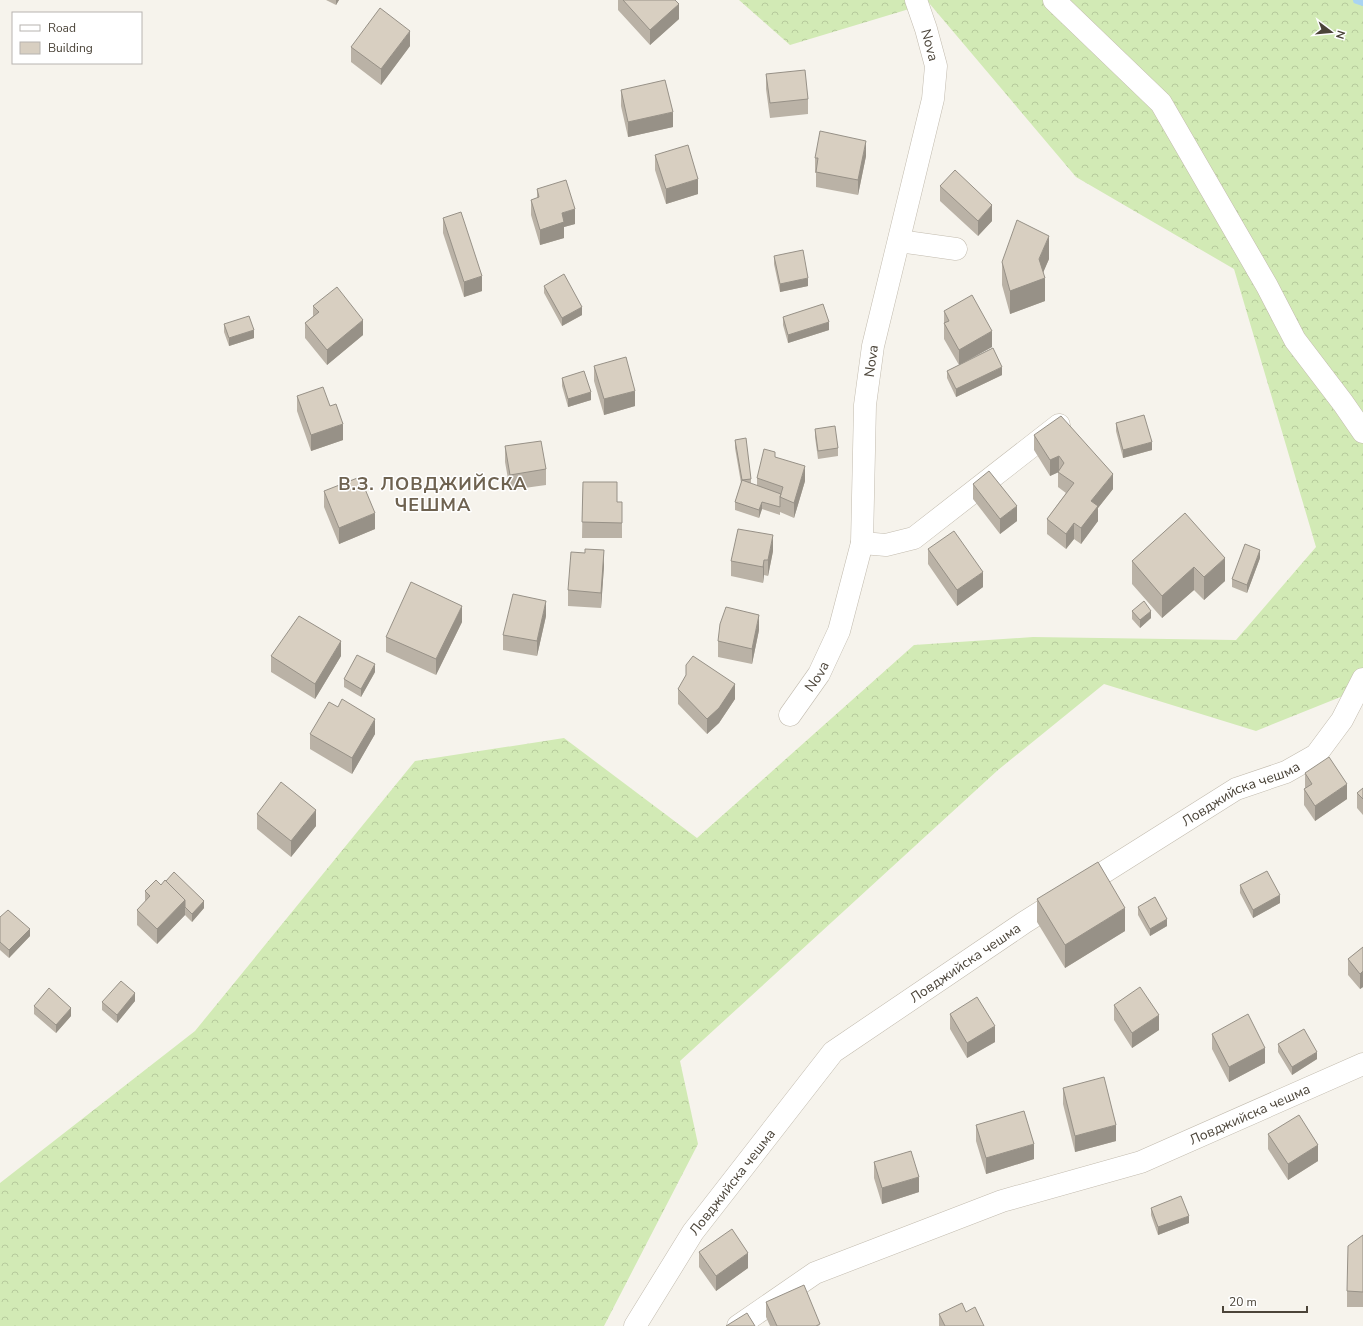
<svg xmlns="http://www.w3.org/2000/svg" width="1363" height="1326" font-family="'Nunito Sans',sans-serif">
<style>
.forest{fill:url(#forest-crowns)}
.lines{fill:none;stroke-linecap:round;stroke-linejoin:round}
.stream{stroke:#a9d4f2;stroke-width:8}
.minor-casing{stroke:#c2bbae;stroke-width:23}
.minor{stroke:#fff;stroke-width:22}
.wall{fill:#bab2a6}
.shaded-wall{fill:#979187}
.building{fill:#d8cfc1;stroke:#979187}
.labels{text-anchor:middle;stroke-width:3;stroke-linejoin:round;paint-order:stroke}
.street-label{font-size:14px;fill:#4b4439;stroke:#fff}
.district-label{font-size:18px;font-weight:bold;letter-spacing:1px;fill:#6e6250;stroke:#fff}
</style>
<defs>
<pattern id="forest-crowns" width="20" height="18" patternUnits="userSpaceOnUse"><rect width="20" height="18" fill="#d2eab5"/><path d="M2 6a3 3 0 1 1 6 0M12 15a3 3 0 1 1 6 0" fill="none" stroke="#b6ca9c"/></pattern>
</defs>
<rect width="100%" height="100%" fill="#f6f3ec"/>
<path class="forest" d="M739 0H1363V688L1256 731 1104 684 998 770 680 1061 698 1144 604 1326H0V1183L195 1031 415 761 564 738 697 838 914 645 1033 637 1236 640 1316 547 1234 269 1076 177 929 3 790 45Z"/>
<g class="lines">
<path class="stream" d="M1357 0 1363 2"/>
<g class="minor-casing">
<g id="minor">
<path d="M1054 0 1161 103 1267 286 1295 340 1343 403 1363 432"/>
<path d="M899 241 956 249"/>
<path d="M862 543 886 545 914 538 1059 425"/>
<path id="s1" d="M790 715 819 674 839 631 862 543 865 405 873 346 933 99 936 66 926 29 916 0"/>
<path id="s2" d="M635 1326 693 1232 833 1052 1025 922 1236 789 1286 772 1316 755 1342 720 1363 679"/>
<path id="s3" d="M738 1326 815 1273 1002 1201 1141 1162 1363 1064"/>
</g>
</g>
<use href="#minor" class="minor"/>
</g>
<path class="wall" d="M326 0H339L336 5Z
M618 0H675L679 19 650 45 618 10Z
M410 46 381 85 351 62V47Z
M766 74 808 99V114L770 118 766 89Z
M621 90 673 127 628 137 621 106Z
M655 155 698 194 666 204 655 170Z
M866 156 858 195 816 187V173H815V158Z
M940 186 992 221 978 236 940 201Z
M537 189 575 224 564 227V238L540 245 531 215V200L537 198Z
M443 218 482 291 464 297 443 233Z
M774 256 808 286 780 292 774 264Z
M1049 259 1043 272 1045 301 1010 314 1002 285V262Z
M544 286 582 315 562 326 544 293Z
M313 306 363 335 327 365 305 338V323L313 316Z
M944 311 992 347 965 362 1002 375 956 397 947 378V371L959 365 944 339Z
M783 317 829 330 788 343 783 325Z
M224 324 254 338 229 346 224 332Z
M594 366 635 406 604 415 594 381Z
M562 378 591 400 568 407 562 386Z
M297 396 330 406 343 440 311 451 297 411Z
M1116 423 1152 450 1123 458 1116 431Z
M815 429 838 448V456L818 459 815 437Z
M1034 435 1113 489 1098 508V521L1081 544 1074 539 1066 549 1047 534V519L1066 493 1058 487V472L1050 476 1034 450Z
M735 440 751 479V484L757 486V478L775 458 805 481 794 518 780 512V515L762 509 759 518 735 510V502L741 483 735 448Z
M505 446 546 469V485L510 490 505 462Z
M583 482 617 502H622V538H582Z
M973 484 1017 521 1000 534 973 499Z
M324 491 375 529 339 544 324 507Z
M1185 513 1225 581 1204 600 1194 590 1162 618 1132 584V561Z
M928 549 983 587 957 606 928 564Z
M773 551 768 576 764 575 763 583 731 576V561Z
M585 553 604 566 601 608 568 606V590Z
M1260 558 1247 593 1232 587V579Z
M1132 611 1151 618 1140 628 1132 619Z
M546 616 537 656 503 650V635Z
M462 622 436 675 386 652V637Z
M759 630 752 664 718 657V641Z
M271 656H341L315 699 271 672Z
M375 672 361 697 344 687V679Z
M678 689 735 699 719 723 707 734 678 704Z
M310 734H375L352 774 310 749Z
M1305 773 1347 799 1315 821 1304 805V789L1305 788Z
M1363 788V815L1357 808V793Z
M257 814 316 826 291 857 257 829Z
M1240 885 1280 903 1253 918 1240 893Z
M145 891 204 908 192 922 185 915 157 944 137 925V910L145 902Z
M1037 899 1125 931 1065 968 1037 922Z
M1138 907 1167 926 1150 936 1138 915Z
M0 917 30 936 9 958 0 950Z
M1363 947V987L1360 989 1348 975V959Z
M135 1001 117 1023 102 1010V1002Z
M1114 1005 1159 1030 1132 1048 1114 1020Z
M34 1006 71 1016 56 1033 34 1014Z
M950 1014 995 1042 967 1058 950 1029Z
M1212 1034 1265 1063 1229 1082 1212 1049Z
M1278 1044 1317 1059 1292 1075 1278 1052Z
M1063 1088 1116 1141 1075 1152 1063 1104Z
M976 1125 1034 1159 986 1174 976 1141Z
M1268 1134 1318 1161 1288 1180 1268 1149Z
M874 1162 919 1192 882 1204 874 1178Z
M1151 1208 1189 1223 1158 1235 1151 1215Z
M1363 1235V1307H1347V1291Z
M699 1252 748 1268 716 1291 699 1267Z
M766 1302 820 1326H770L766 1317Z
M939 1314 984 1326H939Z"/>
<path class="shaded-wall" d="M336 0H339L336 5Z
M679 4V19L650 45V30Z
M410 31V46L381 85V69Z
M673 112V127L628 137V122Z
M866 141V156L858 195V180Z
M698 179V194L666 204V189Z
M992 205V221L978 236V221Z
M575 209V224L564 227V238L540 245V230L562 213Z
M1049 236V259L1040 280 1045 278V301L1010 314V291L1039 259Z
M482 276V291L464 297V282Z
M808 278V286L780 292V284Z
M582 307V315L562 326V318Z
M363 320V335L327 365V350Z
M829 322V330L788 343V335Z
M254 330V338L229 346V338Z
M992 331V347L959 365V350Z
M1002 367V375L956 397V389Z
M635 391V406L604 415V399Z
M591 392V400L568 407V399Z
M343 424V440L311 451V435Z
M1152 442V450L1123 458V450Z
M1059 456V472L1050 476V460Z
M805 466V481L794 518V503Z
M1113 474V489L1098 508V521L1081 544V528L1091 501Z
M762 502V509L759 518V510Z
M1017 506V521L1000 534V519Z
M375 513V529L339 544V528Z
M1074 523V539L1066 549V534Z
M773 535V551L768 576V560Z
M604 550V566L601 608V593Z
M1260 550V558L1247 593V585Z
M1225 558V581L1204 600V577Z
M764 560V575L763 583V567Z
M1194 567V590L1162 618V596Z
M983 572V587L957 606V590Z
M546 601V616L537 656V641Z
M462 606V622L436 675V659Z
M1151 611V618L1140 628V620Z
M759 615V630L752 664V649Z
M341 641V656L315 699V684Z
M375 664V672L361 697V689Z
M735 684V699L719 723 707 734V719Z
M375 719V734L352 774V758Z
M1347 784V799L1315 821V806Z
M316 810V826L291 857V841Z
M1280 895V903L1253 918V910Z
M185 900V915L157 944V929Z
M204 901V908L192 922V914Z
M1125 908V931L1065 968V945Z
M1167 919V926L1150 936V929Z
M30 929V936L9 958V950Z
M1363 971V987L1360 989V974Z
M135 993V1001L117 1023V1015Z
M71 1008V1016L56 1033V1025Z
M1159 1015V1030L1132 1048V1033Z
M995 1026V1042L967 1058V1043Z
M1265 1048V1063L1229 1082V1067Z
M1317 1052V1059L1292 1075V1067Z
M1116 1125V1141L1075 1152V1136Z
M1034 1144V1159L986 1174V1158Z
M1318 1145V1161L1288 1180V1164Z
M919 1177V1192L882 1204V1188Z
M1189 1216V1223L1158 1235V1227Z
M748 1253V1268L716 1291V1276Z"/>
<path class="building" d="M623 0H675L679 4 650 30Z
M380 8 410 31 381 69 351 47Z
M805 70 808 99 770 103 766 74Z
M665 80 673 112 628 122 621 90Z
M820 131 866 141 858 180 816 172 818 158H815Z
M688 145 698 179 666 189 655 155Z
M955 170 992 205 978 221 940 186Z
M566 180 575 209 562 213 564 222 540 230 531 200 539 197 537 189Z
M461 212 482 276 464 282 443 218Z
M1017 220 1049 236 1039 259 1045 278 1010 291 1002 262Z
M803 250 808 278 780 284 774 256Z
M564 274 582 307 562 318 544 286Z
M337 287 363 320 327 350 305 323 319 312 313 306Z
M972 295 992 331 959 350 944 323 949 321 944 311Z
M823 304 829 322 788 335 783 317Z
M249 316 254 330 229 338 224 324Z
M993 348 1002 367 956 389 947 371Z
M626 357 635 391 604 399 594 366Z
M584 371 591 392 568 399 562 378Z
M323 387 330 406 336 404 343 424 311 435 297 396Z
M1144 415 1152 442 1123 450 1116 423Z
M1061 416 1113 474 1091 501 1098 506 1081 528 1074 523 1066 534 1047 519 1074 483 1058 472 1064 463 1059 456 1050 460 1034 435Z
M835 426 838 448 818 451 815 429Z
M746 438 751 479 742 480 735 440Z
M541 441 546 469 510 475 505 446Z
M764 449 775 452V457L805 466 794 503 780 497 783 487 757 478Z
M989 471 1017 506 1000 519 973 484Z
M360 477 375 513 339 528 324 491Z
M742 480 781 494 780 497V507L762 502 759 510 735 502Z
M583 482H617V502H622V523L582 522Z
M1185 513 1225 558 1204 577 1194 567 1162 596 1132 561Z
M738 529 773 535 768 560H764L763 567 731 561Z
M954 531 983 572 957 590 928 549Z
M1245 544 1260 550 1247 585 1232 579Z
M585 549 604 550 601 593 568 590 571 552 585 553Z
M411 582 462 606 436 659 386 637Z
M513 594 546 601 537 641 503 635Z
M1144 601 1151 611 1140 620 1132 611Z
M726 607 759 615 752 649 718 641 720 624Z
M299 616 341 641 315 684 271 656Z
M357 655 375 664 361 689 344 679Z
M693 656 735 684 719 708 707 719 678 689 686 675V665Z
M342 699 375 719 352 758 310 734 329 702 338 707Z
M1329 757 1347 784 1315 806 1304 789 1312 784 1305 773Z
M281 782 316 810 291 841 257 814Z
M1363 788V799L1357 793Z
M1098 862 1125 908 1065 945 1037 899Z
M1267 871 1280 895 1253 910 1240 885Z
M174 872 204 901 192 914 185 907V900L166 881Z
M156 880 161 885 165 880 185 900 157 929 137 910 150 896 145 891Z
M1155 897 1167 919 1150 929 1138 907Z
M8 910 30 929 9 950 0 942V917Z
M1363 947V971L1360 974 1348 959Z
M121 981 135 993 117 1015 102 1002Z
M1140 987 1159 1015 1132 1033 1114 1005Z
M49 988 71 1008 56 1025 34 1006Z
M977 997 995 1026 967 1043 950 1014Z
M1248 1014 1265 1048 1229 1067 1212 1034Z
M1304 1029 1317 1052 1292 1067 1278 1044Z
M1104 1077 1116 1125 1075 1136 1063 1088Z
M1024 1111 1034 1144 986 1158 976 1125Z
M1299 1115 1318 1145 1288 1164 1268 1134Z
M911 1151 919 1177 882 1188 874 1162Z
M1181 1196 1189 1216 1158 1227 1151 1208Z
M732 1229 748 1253 716 1276 699 1252Z
M1363 1235V1292L1347 1291 1348 1246Z
M804 1285 820 1324 816 1326H777L766 1302Z
M962 1303 966 1312 975 1307 984 1326H945L939 1314Z
M747 1313 755 1326H726Z"/>
<g class="labels">
<g class="street-label">
<text transform="translate(930 45) rotate(75)" y="5">Nova</text>
<text dy="5" stroke="none"><textPath href="#s1" startOffset="371">Nova</textPath></text>
<text dy="5" stroke="none"><textPath href="#s1" startOffset="47">Nova</textPath></text>
<text dy="5" stroke="none"><textPath href="#s2" startOffset="822">Ловджийска чешма</textPath></text>
<text dy="5" stroke="none"><textPath href="#s2" startOffset="498">Ловджийска чешма</textPath></text>
<text dy="5" stroke="none"><textPath href="#s3" startOffset="557">Ловджийска чешма</textPath></text>
<text dy="5" stroke="none"><textPath href="#s2" startOffset="174">Ловджийска чешма</textPath></text>
</g>
<g class="district-label">
<text x="433" y="490">В.З. ЛОВДЖИЙСКА<tspan x="433" dy="21">ЧЕШМА</tspan></text>
</g>
</g>
<rect x="12" y="12" width="130" height="52" fill="#ffffff" stroke="#b7b4b0"/>
<rect x="20" y="25" width="20" height="6" fill="#ffffff" stroke="#b7b4b0"/>
<text x="48" y="32" font-size="12" fill="#4b4439">Road</text>
<rect x="20" y="42" width="20" height="12" fill="#d8cfc1" stroke="#b7b4b0"/>
<text x="48" y="52" font-size="12" fill="#4b4439">Building</text>
<g transform="translate(1331 32) rotate(106)" stroke="#ffffff" stroke-width="3" paint-order="stroke">
<path d="M0-3L7 15L0 10L-7 15Z" fill="#4b4439"/>
<text y="-6" font-size="11" font-weight="bold" text-anchor="middle" fill="#4b4439">N</text>
</g>
<path d="M1223 1306v6h84v-6" fill="none" stroke="#4b4439" stroke-width="2"/>
<text x="1229" y="1306" font-size="12" fill="#4b4439" stroke="#ffffff" stroke-width="3" paint-order="stroke">20 m</text>
</svg>
